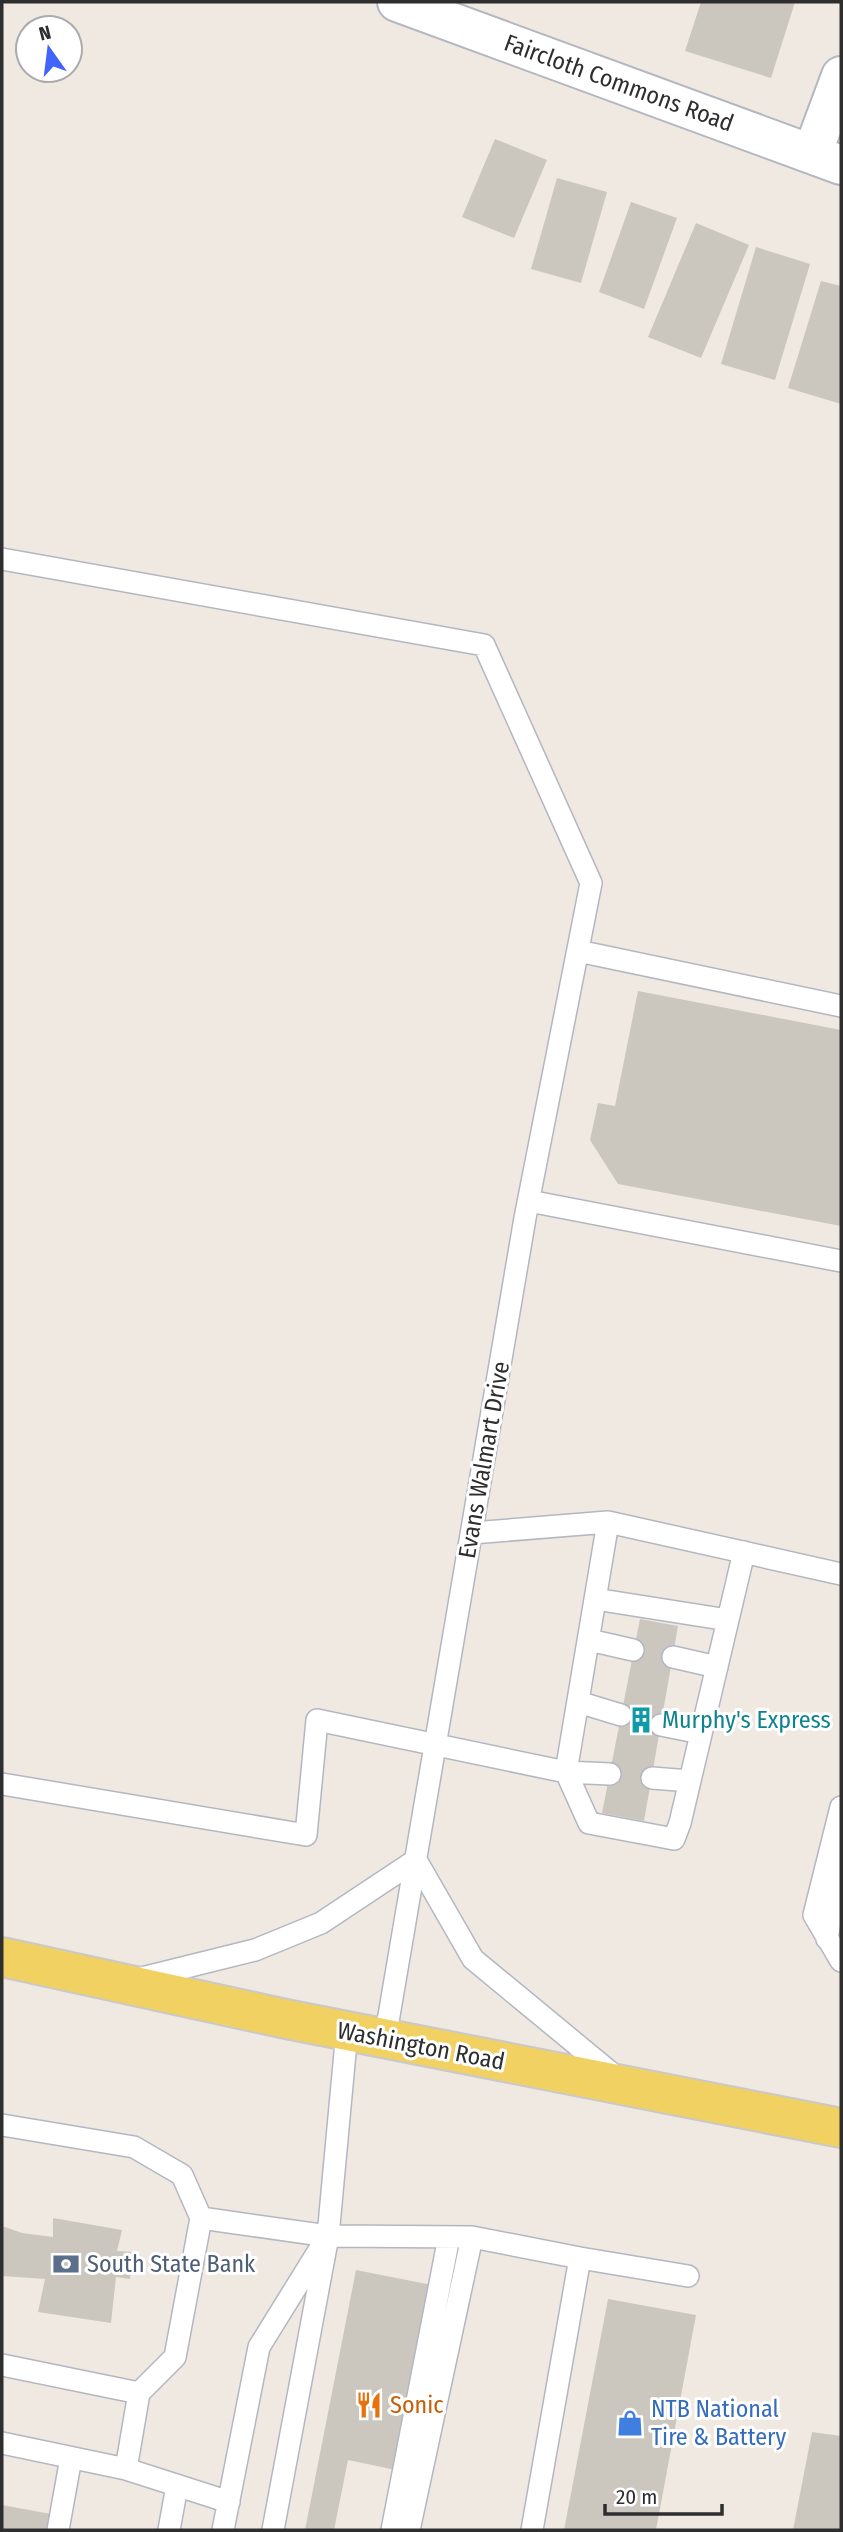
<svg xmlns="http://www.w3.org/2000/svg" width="843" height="2532" font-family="'Fira Sans Condensed',sans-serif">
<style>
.building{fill:#cbc7bf}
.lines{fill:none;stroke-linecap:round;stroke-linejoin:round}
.lane-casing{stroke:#b4b7c1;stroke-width:24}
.street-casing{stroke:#b4b7c1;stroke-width:42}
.primary-casing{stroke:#c9c9c9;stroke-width:42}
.lane{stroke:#fff;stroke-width:21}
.street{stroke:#fff;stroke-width:38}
.primary{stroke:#f2d163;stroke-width:38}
.labels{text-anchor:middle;stroke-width:6;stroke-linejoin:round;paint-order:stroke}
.street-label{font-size:24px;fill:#2e2e2e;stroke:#fff}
.culture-label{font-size:24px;fill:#0d838f;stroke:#fff;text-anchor:start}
.service-label{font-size:24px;fill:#4e5e75;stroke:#fff;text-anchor:start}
.food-label{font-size:24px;fill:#c56008;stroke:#fff;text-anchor:start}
.shop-label{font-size:24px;fill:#366cbe;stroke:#fff;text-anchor:start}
</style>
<rect width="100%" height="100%" fill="#efe9e1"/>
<path class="building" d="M701 2H795L771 78 685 51Z
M495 139 547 160 514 238 462 217Z
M557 178 607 192 581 283 531 269Z
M631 202 677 218 644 309 599 292Z
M696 223 749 245 701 358 648 337Z
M756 247 810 264 775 380 721 364Z
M821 281 841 286V404L788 388Z
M638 991 841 1030V1226L618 1184 590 1140 598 1103 615 1106Z
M640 1619 678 1626 644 1821 602 1813Z
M53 2218 122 2230 117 2251 133 2252 130 2279 116 2277 111 2323 38 2312 45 2279 2 2276V2226L22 2233 53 2237Z
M356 2270 437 2286 396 2470 348 2460 334 2530H305Z
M608 2299 696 2315 656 2530H564Z
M812 2432 841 2436V2530H793Z
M2 2505 51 2514 48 2530H2Z"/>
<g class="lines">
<g class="lane-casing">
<path id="lane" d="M2 559 484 645 591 883 525 1218 385 2039
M578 951 841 1006
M529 1201 841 1261
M472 1533 608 1522
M595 1599 728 1620
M589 1640 633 1650
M673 1657 717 1667
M578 1702 621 1715
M661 1725 701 1733
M610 1774 566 1772 589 1823 674 1839 680 1823 744 1552
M652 1778 690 1781
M2 1784 306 1835 317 1720 566 1772 608 1522 841 1574
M841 1807 814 1915 841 1961
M827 1939 841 1861
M138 1979 255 1950 321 1923 416 1860 473 1959 616 2077
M2 2125 134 2147 182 2175 201 2218 175 2357 139 2393 126 2469
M201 2218 328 2236 472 2237 409 2530
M472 2237 580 2258 532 2530
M580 2258 688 2276
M2 2365 139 2393
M2 2443 126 2469 229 2502
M58 2530 71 2458
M169 2530 177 2486
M223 2530 259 2347 321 2247
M273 2530 328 2236 347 2031
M392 2530 449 2237"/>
</g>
<g class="street-casing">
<path id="street" d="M397 2 841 165
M812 154 841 76"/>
</g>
<g class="primary-casing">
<path id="primary" d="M2 1957 286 2019 841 2128"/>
</g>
<use href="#lane" class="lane"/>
<use href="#street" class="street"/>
<use href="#primary" class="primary"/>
</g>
<defs>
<g id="building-bare" transform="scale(2.1)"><path d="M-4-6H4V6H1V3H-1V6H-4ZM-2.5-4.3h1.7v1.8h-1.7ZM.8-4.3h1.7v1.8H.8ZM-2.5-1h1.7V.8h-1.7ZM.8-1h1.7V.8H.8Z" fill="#0f9aa8" stroke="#fff" stroke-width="2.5" paint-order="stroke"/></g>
<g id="bank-bare" transform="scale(2.1)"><path d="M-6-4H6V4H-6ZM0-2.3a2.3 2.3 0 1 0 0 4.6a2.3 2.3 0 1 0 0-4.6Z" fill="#5c6f8a" stroke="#fff" stroke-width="2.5" paint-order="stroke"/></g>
<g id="restaurant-bare" transform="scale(2.1)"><path d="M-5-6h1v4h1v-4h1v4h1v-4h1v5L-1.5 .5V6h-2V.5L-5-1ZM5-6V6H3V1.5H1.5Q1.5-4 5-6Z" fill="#e8710a" stroke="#fff" stroke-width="2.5" paint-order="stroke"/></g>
<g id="shop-bare" transform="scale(2.1)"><path d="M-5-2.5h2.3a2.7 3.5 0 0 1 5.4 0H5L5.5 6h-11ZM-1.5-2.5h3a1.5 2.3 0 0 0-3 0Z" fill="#3f7fe0" stroke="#fff" stroke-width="2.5" paint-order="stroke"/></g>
</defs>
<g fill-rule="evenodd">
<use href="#building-bare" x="641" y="1720"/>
<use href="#bank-bare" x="66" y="2264"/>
<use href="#restaurant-bare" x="369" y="2405"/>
<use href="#shop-bare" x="630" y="2423"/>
</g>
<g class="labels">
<g class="street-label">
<text transform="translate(619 83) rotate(20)" y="8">Faircloth Commons Road</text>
<text transform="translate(484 1460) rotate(-80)" y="8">Evans Walmart Drive</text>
<text transform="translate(421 2046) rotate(11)" y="8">Washington Road</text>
</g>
<g class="culture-label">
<text x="662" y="1728">Murphy's Express</text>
</g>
<g class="service-label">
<text x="87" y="2272">South State Bank</text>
</g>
<g class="food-label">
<text x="390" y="2413">Sonic</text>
</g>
<g class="shop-label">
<text x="651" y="2417">NTB National<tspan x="651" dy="28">Tire &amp; Battery</tspan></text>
</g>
</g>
<rect width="843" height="2532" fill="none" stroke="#2e2e2e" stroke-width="7"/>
<g transform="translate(49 49) rotate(346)"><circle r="33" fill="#ffffff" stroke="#ababab" stroke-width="2"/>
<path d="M0-5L12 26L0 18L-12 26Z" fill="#4264fb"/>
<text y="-10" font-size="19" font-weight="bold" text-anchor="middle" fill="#2e2e2e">N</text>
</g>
<path d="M605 2504v10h117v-10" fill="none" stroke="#2e2e2e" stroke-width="3.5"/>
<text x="616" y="2504" font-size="21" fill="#2e2e2e" stroke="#ffffff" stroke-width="5" paint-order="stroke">20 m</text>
</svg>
